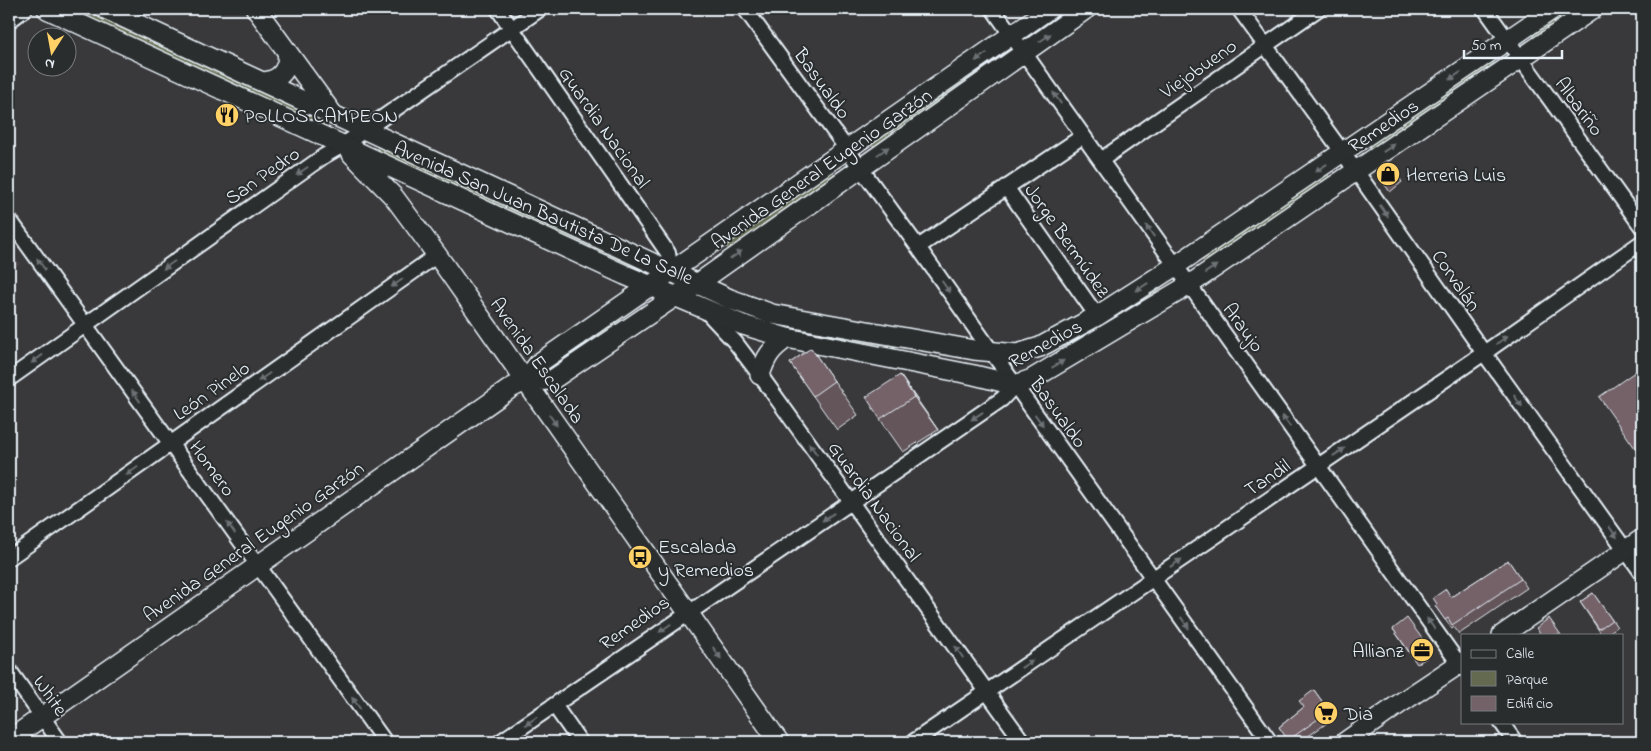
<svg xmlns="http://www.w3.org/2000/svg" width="1651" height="751" font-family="'Indie Flower',sans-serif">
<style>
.built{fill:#4b4548}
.green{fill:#636a50;stroke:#a6aea4}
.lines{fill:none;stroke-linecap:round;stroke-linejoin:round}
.street-casing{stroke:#e8f1f8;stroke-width:18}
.secondary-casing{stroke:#e8f1f8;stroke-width:22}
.street{stroke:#2a2d2e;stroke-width:14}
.secondary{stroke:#2a2d2e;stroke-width:19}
.wall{fill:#64545a;stroke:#e8f1f8}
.shaded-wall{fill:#51454a;stroke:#e8f1f8}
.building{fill:#746269;stroke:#e8f1f8}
.oneway{fill:#6c7275}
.labels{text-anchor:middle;stroke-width:4;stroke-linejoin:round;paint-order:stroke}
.street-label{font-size:20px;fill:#e8f1f8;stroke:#2a2d2e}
.poi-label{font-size:20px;fill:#e8f1f8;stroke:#2a2d2e;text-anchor:start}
</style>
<rect width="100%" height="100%" fill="#39383a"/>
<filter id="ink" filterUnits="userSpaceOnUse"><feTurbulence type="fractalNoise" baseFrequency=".02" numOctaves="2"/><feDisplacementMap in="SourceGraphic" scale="10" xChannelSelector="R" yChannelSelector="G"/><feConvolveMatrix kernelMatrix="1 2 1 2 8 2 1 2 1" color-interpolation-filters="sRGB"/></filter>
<g filter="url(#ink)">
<path class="built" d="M10 251 20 264 9 272V252Z"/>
<path class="green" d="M71 9H80L326 123V125L325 126Z
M1057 9H1077L1040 30 1037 27Z
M1563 9H1583L1536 38 1533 36 1534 29Z
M995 57 997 61 878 147 872 145 871 143Z
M1493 61 1495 66 1371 150 1368 144Z
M378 147 640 269 636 271 376 150Z
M832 170 834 174 833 178 731 249 725 247 724 245Z
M1327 174 1330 177 1329 181 1210 263 1203 261 1202 257Z
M1159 286 1162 290 1076 342 1074 338Z
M619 318 621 323 549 371 547 367Z
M761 323 951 352V355L763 327Z"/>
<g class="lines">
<g class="street-casing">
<path id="street" d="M498 9 668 253 671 272
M745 9 918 247 1015 385 1270 742
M993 9 1462 668
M1239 9 1356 171 1484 353 1642 573
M1485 9 1642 227
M9 21 25 9
M1101 160 1318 9
M1006 187 1097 316
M9 219 385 742
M918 247 1083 136
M707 312 735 342 760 375 1023 742
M9 379 324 156 343 145 540 9
M9 558 437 255
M9 670 60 742
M554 705 580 742
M1501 722 1515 742
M500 742 1002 399 1015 385
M913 742 1484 353 1642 242"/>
</g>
<g class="secondary-casing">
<path id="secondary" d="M47 9 625 275 743 325 787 338 974 375 1015 385 1032 379 1189 285 1593 9
M105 9 730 299 772 314 974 350 1017 354 1040 347 1097 316 1175 266 1553 9
M256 9 332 113
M264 82C281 80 290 68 287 51
M352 154 394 197 437 255 779 742
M760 375C766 356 771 349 787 338
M525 381 552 380 676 296 697 284 1086 9
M1502 635 1642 539
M9 740 511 388 525 381 539 363 1049 9
M1345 742 1402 702 1462 662"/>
</g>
<use href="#street" class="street"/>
<use href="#secondary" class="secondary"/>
</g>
<path class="wall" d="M1387 160 1402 182 1390 192 1378 175Z
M811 348 858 415 837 430 790 363Z
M900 375 938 430 903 452 880 419Z
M1508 560 1527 588 1459 634 1454 627 1452 629 1435 606 1451 597Z
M1593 593 1617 627 1605 635H1602L1580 602Z
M1393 629 1429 648 1426 658 1417 664Z
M1314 690 1334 718 1300 742H1290L1279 727 1304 707Z"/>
<path class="shaded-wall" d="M900 375 923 408 938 430 914 397Z
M1424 641 1429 648 1426 658 1422 651Z"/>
<path class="building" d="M1387 160 1398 175 1385 185 1378 175 1380 165Z
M811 348 834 381 813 396 790 363Z
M1642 367V458L1599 397Z
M900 375 914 397 880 419 866 397Z
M1508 560 1521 579 1452 625 1448 618 1445 620 1435 606 1437 604 1433 598 1446 589 1451 597Z
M1593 593 1612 620 1599 629 1580 602Z
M1407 618 1424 641 1422 651 1413 657 1393 629Z
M1549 618 1561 635H1541L1536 628Z
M1314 690 1329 711 1293 737 1288 738 1285 736 1279 727 1304 707 1299 701Z"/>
<defs><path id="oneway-solid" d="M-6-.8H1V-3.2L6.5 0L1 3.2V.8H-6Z" transform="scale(1.25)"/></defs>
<g class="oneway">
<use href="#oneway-solid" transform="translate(1045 38) rotate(-35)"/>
<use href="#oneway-solid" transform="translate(981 57) rotate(145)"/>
<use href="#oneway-solid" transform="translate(1455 76) rotate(146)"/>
<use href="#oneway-solid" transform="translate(1057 98) rotate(-125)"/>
<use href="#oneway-solid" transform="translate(1389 148) rotate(-34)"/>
<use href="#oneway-solid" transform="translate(883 151) rotate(-35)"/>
<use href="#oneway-solid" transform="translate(1321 168) rotate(146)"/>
<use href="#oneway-solid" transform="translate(302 171) rotate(145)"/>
<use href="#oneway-solid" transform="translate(1384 211) rotate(55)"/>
<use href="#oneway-solid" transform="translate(1150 231) rotate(-125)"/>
<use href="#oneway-solid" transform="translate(736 255) rotate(-35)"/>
<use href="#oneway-solid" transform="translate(41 264) rotate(-126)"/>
<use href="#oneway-solid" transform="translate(169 265) rotate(145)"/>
<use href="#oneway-solid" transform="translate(1211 269) rotate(-34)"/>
<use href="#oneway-solid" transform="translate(397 283) rotate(145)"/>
<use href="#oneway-solid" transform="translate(946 287) rotate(55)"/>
<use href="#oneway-solid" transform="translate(1142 287) rotate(147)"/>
<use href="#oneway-solid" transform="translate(1502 340) rotate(-35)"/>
<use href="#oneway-solid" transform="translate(37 359) rotate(144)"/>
<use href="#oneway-solid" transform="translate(1058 364) rotate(-31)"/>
<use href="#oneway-solid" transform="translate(264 377) rotate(145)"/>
<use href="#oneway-solid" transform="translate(136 396) rotate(-126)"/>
<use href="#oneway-solid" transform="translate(1518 401) rotate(54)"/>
<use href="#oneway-solid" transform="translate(977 416) rotate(146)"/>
<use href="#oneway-solid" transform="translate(553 420) rotate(55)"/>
<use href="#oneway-solid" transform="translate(1039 420) rotate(54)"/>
<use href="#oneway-solid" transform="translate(1286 421) rotate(-126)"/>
<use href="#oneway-solid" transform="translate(813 449) rotate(-126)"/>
<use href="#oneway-solid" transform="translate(1339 452) rotate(-34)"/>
<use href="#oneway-solid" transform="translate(132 471) rotate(145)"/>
<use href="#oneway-solid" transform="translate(828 517) rotate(146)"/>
<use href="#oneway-solid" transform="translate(231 528) rotate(-126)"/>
<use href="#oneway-solid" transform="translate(1613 532) rotate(54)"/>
<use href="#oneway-solid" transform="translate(1176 563) rotate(-34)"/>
<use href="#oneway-solid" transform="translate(1185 623) rotate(55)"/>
<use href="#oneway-solid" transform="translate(1431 624) rotate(-125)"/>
<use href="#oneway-solid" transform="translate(665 628) rotate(145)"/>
<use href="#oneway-solid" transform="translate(959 652) rotate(-125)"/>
<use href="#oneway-solid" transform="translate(717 653) rotate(55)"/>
<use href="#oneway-solid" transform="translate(1027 664) rotate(-34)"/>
<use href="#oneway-solid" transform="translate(356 703) rotate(-126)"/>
<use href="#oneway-solid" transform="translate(531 721) rotate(145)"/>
</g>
</g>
<defs>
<g id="restaurant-disc" transform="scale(1.25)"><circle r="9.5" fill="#ffd166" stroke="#2a2d2e"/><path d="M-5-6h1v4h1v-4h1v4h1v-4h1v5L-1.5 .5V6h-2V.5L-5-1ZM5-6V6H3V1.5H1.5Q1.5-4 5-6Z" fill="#111"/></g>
<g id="shop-disc" transform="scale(1.25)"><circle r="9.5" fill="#ffd166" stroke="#2a2d2e"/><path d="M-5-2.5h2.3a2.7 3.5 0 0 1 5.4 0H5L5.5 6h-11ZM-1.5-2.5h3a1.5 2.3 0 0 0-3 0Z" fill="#111"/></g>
<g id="bus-disc" transform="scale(1.25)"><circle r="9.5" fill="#ffd166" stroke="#2a2d2e"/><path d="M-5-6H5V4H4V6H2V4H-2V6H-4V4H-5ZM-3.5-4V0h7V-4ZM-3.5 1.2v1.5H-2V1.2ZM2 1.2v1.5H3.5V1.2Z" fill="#111"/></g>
<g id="office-disc" transform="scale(1.25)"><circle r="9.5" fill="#ffd166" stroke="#2a2d2e"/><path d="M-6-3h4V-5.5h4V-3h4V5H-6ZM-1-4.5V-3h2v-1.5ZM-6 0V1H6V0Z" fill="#111"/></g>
<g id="supermarket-disc" transform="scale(1.25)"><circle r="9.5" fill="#ffd166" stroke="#2a2d2e"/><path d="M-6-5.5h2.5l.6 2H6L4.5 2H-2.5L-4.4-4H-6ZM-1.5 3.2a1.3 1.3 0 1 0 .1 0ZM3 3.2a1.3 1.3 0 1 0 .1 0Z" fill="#111"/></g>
</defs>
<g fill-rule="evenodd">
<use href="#restaurant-disc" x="227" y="115"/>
<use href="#shop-disc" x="1388" y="174"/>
<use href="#bus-disc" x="640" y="557"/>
<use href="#office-disc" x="1422" y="650"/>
<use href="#supermarket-disc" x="1326" y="713"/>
</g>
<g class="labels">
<g class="street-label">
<text transform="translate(1198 68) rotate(-35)" y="7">Viejobueno</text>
<text transform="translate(823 83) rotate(54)" y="7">Basualdo</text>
<text transform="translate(1580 106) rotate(54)" y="7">Albariño</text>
<text transform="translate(1383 125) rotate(-34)" y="7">Remedios</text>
<text transform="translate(605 127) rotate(55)" y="7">Guardia Nacional</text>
<text transform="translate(821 168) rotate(-35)" y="7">Avenida General Eugenio Garzón</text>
<text transform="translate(262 175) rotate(-35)" y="7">San Pedro</text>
<text transform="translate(544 212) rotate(24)" y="7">Avenida San Juan Bautista De La Salle</text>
<text transform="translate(1068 240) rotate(55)" y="7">Jorge Bermúdez</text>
<text transform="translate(1457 280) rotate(55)" y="7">Corvalán</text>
<text transform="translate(1244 327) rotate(54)" y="7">Araujo</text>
<text transform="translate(1045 343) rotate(-29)" y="7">Remedios</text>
<text transform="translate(538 360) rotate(55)" y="7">Avenida Escalada</text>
<text transform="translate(211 390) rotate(-35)" y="7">León Pinelo</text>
<text transform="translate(1059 412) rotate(54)" y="7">Basualdo</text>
<text transform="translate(213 468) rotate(54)" y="7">Homero</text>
<text transform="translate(1267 477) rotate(-34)" y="7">Tandil</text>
<text transform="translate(875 501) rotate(54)" y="7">Guardia Nacional</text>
<text transform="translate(253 541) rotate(-35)" y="7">Avenida General Eugenio Garzón</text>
<text transform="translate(634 622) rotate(-35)" y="7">Remedios</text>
<text transform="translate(51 695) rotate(55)" y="7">White</text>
</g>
<g class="poi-label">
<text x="244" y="122">POLLOS CAMPEON</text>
<text x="1406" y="181">Herreria Luis</text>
<text x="658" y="553">Escalada<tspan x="658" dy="23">y Remedios</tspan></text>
<text x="1404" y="657" text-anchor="end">Allianz</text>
<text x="1344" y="720">Dia</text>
</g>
</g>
<rect width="1651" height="751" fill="none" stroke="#2a2d2e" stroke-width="30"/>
<rect x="15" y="15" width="1621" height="721" fill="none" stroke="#e8f1f8" stroke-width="2" filter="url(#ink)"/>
<rect x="1461" y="634" width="162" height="90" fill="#2a2d2e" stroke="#767b7f"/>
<rect x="1471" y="650" width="25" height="8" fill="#2a2d2e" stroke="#767b7f"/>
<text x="1506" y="658" font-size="15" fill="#e8f1f8">Calle</text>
<rect x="1471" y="671" width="25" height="15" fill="#636a50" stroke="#767b7f"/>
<text x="1506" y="684" font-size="15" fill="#e8f1f8">Parque</text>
<rect x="1471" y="696" width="25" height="15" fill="#746269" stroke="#767b7f"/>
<text x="1506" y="708" font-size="15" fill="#e8f1f8">Edificio</text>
<g transform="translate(52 52) rotate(191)"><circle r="24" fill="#2a2d2e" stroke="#767b7f"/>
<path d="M0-4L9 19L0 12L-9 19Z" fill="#ffd166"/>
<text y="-8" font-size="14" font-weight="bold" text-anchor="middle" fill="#e8f1f8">N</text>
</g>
<path d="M1464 50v8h98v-8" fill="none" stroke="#e8f1f8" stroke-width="2.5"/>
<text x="1471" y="50" font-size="15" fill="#e8f1f8" stroke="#2a2d2e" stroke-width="4" paint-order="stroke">50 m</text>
</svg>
